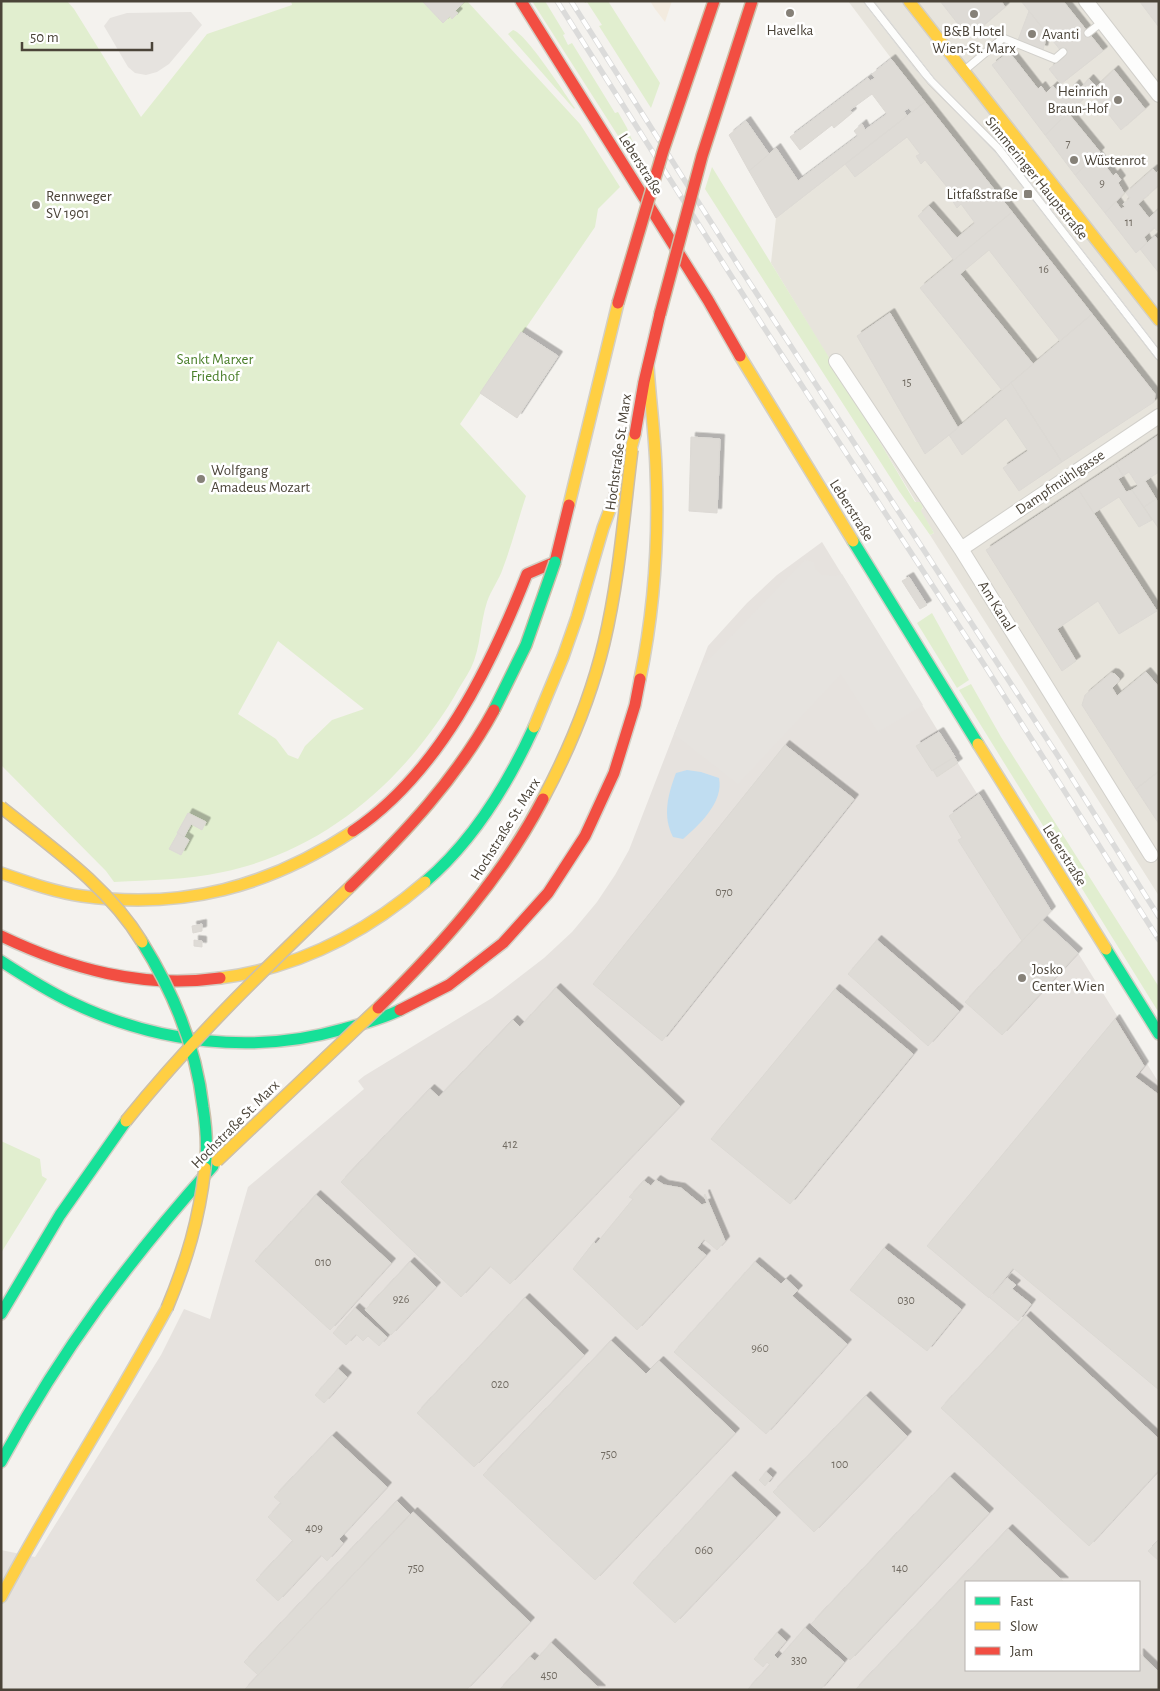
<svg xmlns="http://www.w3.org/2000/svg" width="1160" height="1691" font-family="'Alegreya Sans',sans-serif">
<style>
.residential{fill:#e7e4dc}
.commercial{fill:#f3ebdf}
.industrial{fill:#e6e2de;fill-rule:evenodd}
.green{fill:#e1eecf;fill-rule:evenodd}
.parking{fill:#e6e3df}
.water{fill:#c0ddf1}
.building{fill:#dedbd6;stroke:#dcd9d4;filter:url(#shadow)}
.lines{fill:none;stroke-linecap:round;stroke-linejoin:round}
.lane-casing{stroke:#d2d0cb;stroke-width:9}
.street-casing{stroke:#d2d0cb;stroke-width:16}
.fast-casing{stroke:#d3cfc5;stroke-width:14}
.slow-casing{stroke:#d3cfc5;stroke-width:14}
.jam-casing{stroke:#d3cfc5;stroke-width:14}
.lane{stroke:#fdfdfc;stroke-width:7}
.street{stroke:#fdfdfc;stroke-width:14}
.fast{stroke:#16e098;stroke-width:11}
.slow{stroke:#ffcf43;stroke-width:11}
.jam{stroke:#f24e42;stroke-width:11}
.tram{stroke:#dbdbda;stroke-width:1}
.rail-casing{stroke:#dbdbda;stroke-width:5.5}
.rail{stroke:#fff;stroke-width:4;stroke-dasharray:11;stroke-linecap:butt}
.fast-bridge-casing{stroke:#ccbfa9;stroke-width:14;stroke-linecap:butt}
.slow-bridge-casing{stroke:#ccbfa9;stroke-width:14;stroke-linecap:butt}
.jam-bridge-casing{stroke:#ccbfa9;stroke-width:14;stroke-linecap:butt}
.fast-bridge{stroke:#16e098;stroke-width:11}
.slow-bridge{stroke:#ffcf43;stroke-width:11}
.jam-bridge{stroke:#f24e42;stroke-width:11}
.poi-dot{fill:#868178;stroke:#fff;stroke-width:2}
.labels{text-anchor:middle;stroke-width:5;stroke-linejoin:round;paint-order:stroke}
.number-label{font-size:12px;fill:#706a61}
.poi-label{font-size:15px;fill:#4b4439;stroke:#fff;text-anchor:start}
.street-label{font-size:15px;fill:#4b4439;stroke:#fff}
.park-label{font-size:15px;fill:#4a7f2a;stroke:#fff}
</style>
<defs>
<filter id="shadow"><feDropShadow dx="4.5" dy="-4.5" stdDeviation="0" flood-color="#0004"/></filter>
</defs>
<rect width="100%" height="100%" fill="#f4f2ee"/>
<path class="residential" d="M848 1H1159V896L930 535 934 533 920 511 923 508 920 502H916L771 263 776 218 924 102Z"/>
<path class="commercial" d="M650 1H672L665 22 655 9Z"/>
<path class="industrial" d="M822 542 954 757 1051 911 1043 921 1078 953 1159 1083V1690H1V1550L35 1557 161 1355 184 1309 210 1319 248 1187 364 1089 358 1081 364 1076 492 998 544 958 572 932 597 902 615 875 629 850 708 646 747 603 777 575ZM966 1582H1139V1670H966Z"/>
<path class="green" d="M1 1H67L74 9 141 117 207 34 292 5 291 1H467L580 124 620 187 598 209 595 227 460 424 526 496C518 520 512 544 503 568 499 580 491 590 487 602 480 623 481 647 471 668 466 678 459 687 454 697 402 783 323 851 223 872 185 880 152 880 114 882L106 871 1 765ZM278 641 364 709 332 720 305 746 298 759 288 755 276 739 238 714Z
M532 1H545L565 34 563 35 568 45 572 43 615 113 618 112 627 128 635 147 629 150 622 142Z
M584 1H608L660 83 651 108 599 26 602 25 587 2 585 3Z
M513 30C526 33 565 94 575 108L574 109 508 34Z
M712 167 860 408 909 492 915 502H920L923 507 921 511 934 533 930 535 899 491 705 189Z
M932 613 969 680 957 688 917 623Z
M971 684 1001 737 1159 987V1013L959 690Z
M1 1141 40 1159 42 1176 47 1179 1 1253Z"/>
<path class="parking" d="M191 12 202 25 169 64 157 72 146 75 135 73 128 67 104 26 110 18 127 13Z
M805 560 814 562 815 569 822 575 836 576 842 574 923 705 878 732 841 674 738 784 674 734 700 669Z"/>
<path class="water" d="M687 770 701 772 719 778C724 802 699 825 683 839L673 837C662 816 668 794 676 773Z"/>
<path class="building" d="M422 1H465L455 11 458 13 452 19 450 16 443 23Z
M940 1H1001L1005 7 969 38Z
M1021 1H1063L1103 51 1061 84 1049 69 1065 56Z
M1141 1H1159L1158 26 1140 2Z
M1029 11 1047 34 1043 50 1018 40Z
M1009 52 1038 89 1041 86 1046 93 1053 86 1063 98 1075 84 1079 90 1089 79 1096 87 1045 135 992 65Z
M891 59 925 102 912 112 909 108 904 111 907 116 776 218 749 171 776 148 798 181 858 136 854 131 862 124 865 130 887 114 872 94 850 110 852 113 834 128 832 125 800 150 790 137 868 78 870 81 875 78 872 74Z
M1114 70 1145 109 1121 130 1091 92Z
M925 102 1012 212 954 260 918 216 929 206 957 238 975 223 961 204 957 208 952 200 956 198 925 160 921 164 916 156 920 154 907 137 855 177 845 164Z
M1068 113 1100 152 1075 175 1045 135Z
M746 121 769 154 749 171 729 135Z
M1097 155 1113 176 1116 173 1121 180 1118 183 1124 193 1105 213 1075 175Z
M1153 169 1156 173 1159 170V185L1138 204 1149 218 1159 209V232L1154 228 1144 237 1147 243 1136 253 1105 213 1116 202 1121 209 1125 207 1123 204 1130 198 1126 193Z
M1012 212 1092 314 1060 341 989 250 960 274 1033 364 1002 390 920 288Z
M1155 236 1159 241V273L1140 249Z
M890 313 958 428 925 454 857 336Z
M1092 314 1155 394 1154 402 1062 462 1011 383Z
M521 332 558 356 517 418 480 393Z
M1011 383 1062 462 1019 491 1003 468 1028 451 1006 418 962 455 949 435Z
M1159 435V472L1145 481 1156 499 1144 507 1132 490 1138 486 1129 472 1123 476 1116 464Z
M691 437 720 439 717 513 689 511Z
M1116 464 1123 476 1118 479 1126 492 1132 490 1152 520 1139 527 1119 497 1094 513 1078 489Z
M1078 489 1157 611 1119 634 1098 601 1057 629 1076 661 1062 671 986 550Z
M1156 499 1159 503V529L1144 507Z
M909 577 927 605 920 609 902 581Z
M1146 672 1159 687V771L1136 789 1082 705 1085 695 1111 673 1115 674 1119 678V681L1112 688 1117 696Z
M939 732 955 757 932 771 916 746Z
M785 745 854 799 662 1041 593 984Z
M954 757 958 763 937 777 933 770Z
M1159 771V824L1136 789Z
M979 794 1051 911 1022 941 958 840 962 838 949 816Z
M188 813 206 822 202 830 191 824 184 837 177 833Z
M178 833 189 840 181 855 169 849Z
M1042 920 1078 953 1002 1035 965 1002Z
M202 924V931L193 933 192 926Z
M194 940 202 941V947L194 946Z
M877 940 959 1011 928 1046 848 974Z
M556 988 680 1106 510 1284 490 1266 461 1297 341 1182 430 1089 439 1097 513 1020 520 1027Z
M835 989 913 1054 790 1204 711 1139Z
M1115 1019 1144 1066 1135 1077 1159 1095V1390L1013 1268 989 1298 927 1246Z
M656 1180 664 1185 681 1188 702 1205 707 1203 704 1195 705 1194 725 1241 717 1250 704 1239 697 1248 706 1255 637 1330 573 1269 594 1242 596 1244 633 1199 629 1197 644 1181 651 1186Z
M316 1195 391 1263 330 1330 255 1261Z
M884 1248 961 1309 927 1351 850 1290Z
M410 1262 436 1287 391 1335 365 1310Z
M755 1262 781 1284 786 1279 798 1290 792 1296 847 1344 766 1434 674 1352Z
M1007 1278 1016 1285 1012 1289 1031 1304 1018 1321 990 1298Z
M525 1298 584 1355 474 1467 417 1413Z
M355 1308 387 1337 379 1346 368 1336 363 1341 356 1334 346 1345 333 1333Z
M1026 1316 1159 1439V1470L1089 1546 941 1408Z
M611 1341 646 1374 659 1361 735 1433 595 1580 483 1475Z
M338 1369 347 1377 324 1403 315 1395Z
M866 1396 907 1436 814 1532 773 1492Z
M332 1436 387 1487 339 1539 343 1543 327 1561 321 1555 278 1601 256 1580 293 1541 268 1517 281 1503 274 1497Z
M766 1472 772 1477 765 1486 759 1480Z
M731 1476 776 1517 675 1623 633 1583Z
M950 1477 989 1513 850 1660 811 1624Z
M397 1501 410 1514 258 1675 244 1662Z
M413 1512 530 1622 466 1690H244Z
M1008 1529 1064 1582H966V1670H1139V1653L1159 1672V1690H855Z
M1159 1540V1561L1148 1551Z
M805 1628 844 1662 820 1690H747L770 1665 767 1662 763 1667 754 1659 777 1633 786 1641 774 1655 778 1659Z
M551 1643 601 1690H499L530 1657 535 1661Z"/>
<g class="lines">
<g class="lane-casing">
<path id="lane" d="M868 1 931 81 998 148 1159 356
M1088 33 1102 22
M966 69 1003 38 1055 59 1063 52"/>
</g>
<g class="street-casing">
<path id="street" d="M1086 1 1159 95
M836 361 961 549 1151 855
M961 549 1159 416"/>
</g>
<g class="fast-casing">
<path id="fast" d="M853 541 978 744
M425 882C472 842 508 784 534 727
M1106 949 1159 1034
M1 961C24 976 48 991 73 1003 157 1043 254 1055 343 1029 362 1024 382 1019 400 1010
M1 1314 60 1215 126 1121
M1 1462C61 1351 129 1260 213 1166"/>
</g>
<g class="slow-casing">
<path id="slow" d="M909 1 1159 320
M740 356 853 541
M569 505 618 303
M640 679C654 611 659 540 656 469 655 435 650 400 648 366
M534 727 563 657 577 617 603 528 627 463 635 434
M978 744 1106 949
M1 873C27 882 54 892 82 896 183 910 268 887 353 831
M220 978C298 968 366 933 425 882
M1 1597C53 1499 114 1406 167 1308"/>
</g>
<g class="jam-casing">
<path id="jam" d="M521 1 708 300 740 356
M635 434 644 382 660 314
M353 831C439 773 490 668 527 574L555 562 569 505
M1 936C70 969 143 989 220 978
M400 1010 449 985 503 943 548 893 585 836 614 773 635 705 640 679"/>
</g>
<use href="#lane" class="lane"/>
<use href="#street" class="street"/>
<use href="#fast" class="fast"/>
<use href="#slow" class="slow"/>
<use href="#jam" class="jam"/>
<path class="tram" d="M863 1 916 70 996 153 1159 362
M874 1 933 77 1004 149 1159 349"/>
<g class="rail-casing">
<path id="rail" d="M557 1 763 326 987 669 1159 940
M571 1 740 268 1058 756 1159 917"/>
</g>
<use href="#rail" class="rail"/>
<g class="fast-bridge-casing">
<path id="fast-bridge" d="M494 710 526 645 555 562
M142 942C174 993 196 1046 203 1107 206 1126 208 1148 205 1168"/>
</g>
<g class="slow-bridge-casing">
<path id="slow-bridge" d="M543 799C569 750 591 697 604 643 619 580 624 514 632 450
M1 807C51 847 108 886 142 942
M126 1121C195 1035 271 963 350 887
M217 1161 378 1008
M167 1308C187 1260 199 1220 205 1168"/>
</g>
<g class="jam-bridge-casing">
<path id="jam-bridge" d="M618 303 663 151 714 1
M660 314 702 156 752 1
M350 887C405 833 457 778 494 710
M378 1008C441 946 502 878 543 799"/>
</g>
<use href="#fast-bridge" class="fast-bridge"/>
<use href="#slow-bridge" class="slow-bridge"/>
<use href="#jam-bridge" class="jam-bridge"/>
</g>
<g class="poi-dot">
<circle cx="790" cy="13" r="5"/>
<circle cx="974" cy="14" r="5"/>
<circle cx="1032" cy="34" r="5"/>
<circle cx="1118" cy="100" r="5"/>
<circle cx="1074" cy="160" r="5"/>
<rect x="1023" y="189" width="10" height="10" rx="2.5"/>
<circle cx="36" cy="205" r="5"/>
<circle cx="201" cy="479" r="5"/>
<circle cx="1022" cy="978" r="5"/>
</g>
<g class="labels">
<g class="number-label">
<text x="1068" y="147">7</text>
<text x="1102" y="187">9</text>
<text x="1129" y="226">11</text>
<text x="1044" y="273">16</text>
<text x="907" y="386">15</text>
<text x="724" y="896">070</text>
<text x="510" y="1148">412</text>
<text x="323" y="1266">010</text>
<text x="401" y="1303">926</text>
<text x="906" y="1304">030</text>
<text x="760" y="1352">960</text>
<text x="500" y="1388">020</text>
<text x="609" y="1458">750</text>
<text x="840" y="1468">100</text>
<text x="314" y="1532">409</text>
<text x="704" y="1554">060</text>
<text x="416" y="1572">750</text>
<text x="900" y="1572">140</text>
<text x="799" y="1664">330</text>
<text x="549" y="1679">450</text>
</g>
<g class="poi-label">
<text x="790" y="35" text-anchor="middle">Havelka</text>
<text x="974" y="36" text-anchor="middle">B&amp;B Hotel<tspan x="974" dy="17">Wien-St. Marx</tspan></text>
<text x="1042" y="39">Avanti</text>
<text x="1108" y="96" text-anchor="end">Heinrich<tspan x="1108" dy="17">Braun-Hof</tspan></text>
<text x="1084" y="165">Wüstenrot</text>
<text x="1018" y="199" text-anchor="end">Litfaßstraße</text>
<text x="46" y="201">Rennweger<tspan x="46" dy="17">SV 1901</tspan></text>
<text x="211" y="475">Wolfgang<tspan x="211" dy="17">Amadeus Mozart</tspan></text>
<text x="1032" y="974">Josko<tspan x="1032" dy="17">Center Wien</tspan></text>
</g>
<g class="street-label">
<text transform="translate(641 164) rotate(58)" y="5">Leberstraße</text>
<text transform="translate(1037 178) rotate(51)" y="5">Simmeringer Hauptstraße</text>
<text transform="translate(618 452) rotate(-82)" y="5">Hochstraße St. Marx</text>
<text transform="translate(1060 482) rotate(-34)" y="5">Dampfmühlgasse</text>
<text transform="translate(852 510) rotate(58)" y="5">Leberstraße</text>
<text transform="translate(997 606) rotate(58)" y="5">Am Kanal</text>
<text transform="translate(505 829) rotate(-58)" y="5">Hochstraße St. Marx</text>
<text transform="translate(1065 855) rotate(58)" y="5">Leberstraße</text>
<text transform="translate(235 1124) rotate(-45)" y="5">Hochstraße St. Marx</text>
</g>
<g class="park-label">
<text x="215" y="364">Sankt Marxer<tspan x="215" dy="17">Friedhof</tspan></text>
</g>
</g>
<rect width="1160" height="1691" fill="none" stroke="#4b4439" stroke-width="5"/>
<rect x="965" y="1581" width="175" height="90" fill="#ffffff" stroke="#b7b4b0"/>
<rect x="975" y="1597" width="25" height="8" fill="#16e098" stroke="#b7b4b0"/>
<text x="1010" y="1606" font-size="15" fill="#4b4439">Fast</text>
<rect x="975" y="1622" width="25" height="8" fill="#ffcf43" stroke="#b7b4b0"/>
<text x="1010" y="1631" font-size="15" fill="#4b4439">Slow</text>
<rect x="975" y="1647" width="25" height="8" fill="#f24e42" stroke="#b7b4b0"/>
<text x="1010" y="1656" font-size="15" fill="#4b4439">Jam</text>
<path d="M22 42v8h130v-8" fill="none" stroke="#4b4439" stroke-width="2.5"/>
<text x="30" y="42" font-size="15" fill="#4b4439" stroke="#ffffff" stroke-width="4" paint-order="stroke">50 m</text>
</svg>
